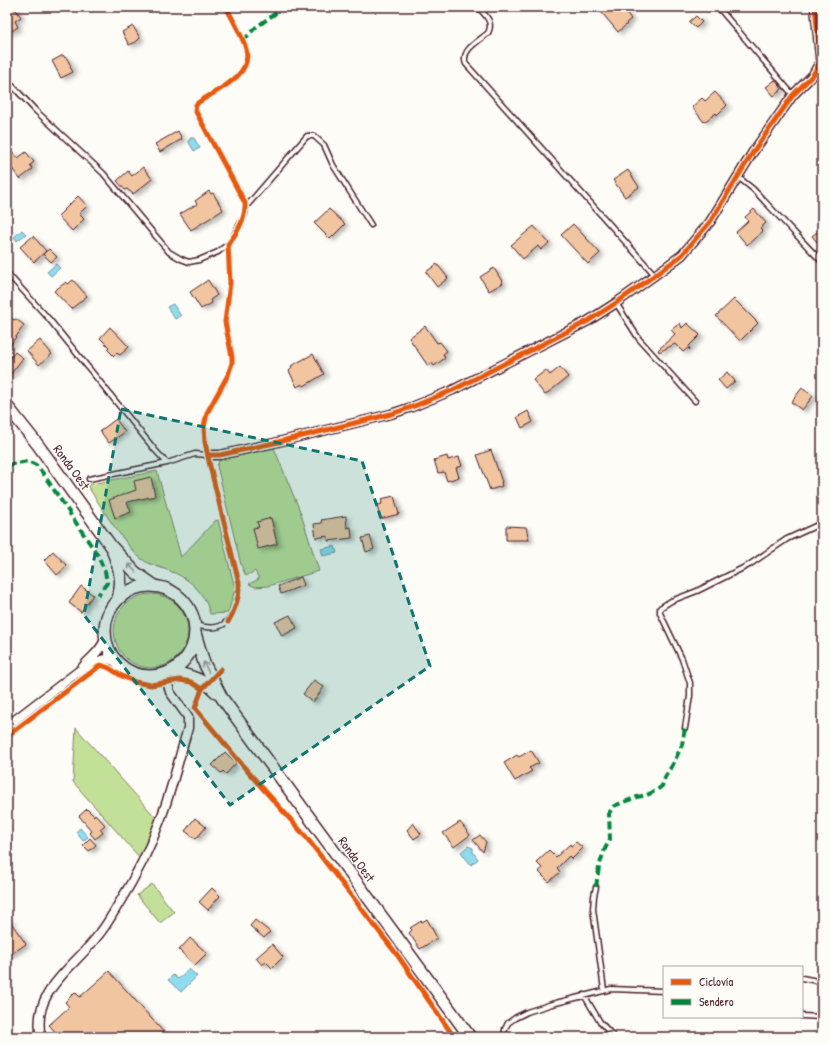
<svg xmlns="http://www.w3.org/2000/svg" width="829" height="1044" font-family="'Patrick Hand',sans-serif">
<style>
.green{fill:#c3e098;stroke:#868062}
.water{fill:#8fdcef;stroke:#7390a1}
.building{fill:#f1c5a0;stroke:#4a1f2b;filter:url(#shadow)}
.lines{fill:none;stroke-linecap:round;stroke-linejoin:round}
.lane-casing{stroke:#4a1f2b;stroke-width:7}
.street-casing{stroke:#4a1f2b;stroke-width:11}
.secondary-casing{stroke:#4a1f2b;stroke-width:14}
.lane{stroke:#fdfcf7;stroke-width:4}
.street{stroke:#fdfcf7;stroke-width:8}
.secondary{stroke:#fdfcf7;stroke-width:11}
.quiet{stroke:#00873e;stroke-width:4;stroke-dasharray:8 4;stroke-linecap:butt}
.cycleway-casing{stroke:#fdfcf7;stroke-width:8}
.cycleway{stroke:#e8590c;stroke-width:5}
.oneway{stroke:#ac999b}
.marked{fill:#0f766e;fill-opacity:0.2;stroke:#0f766e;stroke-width:3;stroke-dasharray:8 5;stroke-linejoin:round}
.labels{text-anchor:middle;stroke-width:3;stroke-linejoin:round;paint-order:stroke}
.street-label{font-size:13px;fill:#4a1f2b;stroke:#fdfcf7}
</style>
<defs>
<filter id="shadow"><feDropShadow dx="4" dy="2.5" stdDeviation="2" flood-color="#0004"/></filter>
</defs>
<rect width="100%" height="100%" fill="#fdfcf7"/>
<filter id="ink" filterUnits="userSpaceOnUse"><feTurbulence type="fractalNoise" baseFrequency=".025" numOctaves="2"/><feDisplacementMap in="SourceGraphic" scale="8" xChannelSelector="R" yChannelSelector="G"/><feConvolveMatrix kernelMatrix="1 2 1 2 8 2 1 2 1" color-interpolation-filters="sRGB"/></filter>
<g filter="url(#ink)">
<path class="green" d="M274 448 300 511 319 571 268 586 255 587 249 584 259 579 255 571 246 576 241 565 217 466 219 461 222 459Z
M157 471 181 557 215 521 218 520 235 589 228 613 210 614C205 592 188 577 167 570 156 566 146 564 137 555 132 551 129 546 125 541 111 523 99 504 87 485Z
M114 631a37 37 0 1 1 74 0a37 37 0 1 1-74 0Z
M76 728 157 819 149 840 140 858 73 782Z
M152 884 174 912 160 923 137 895Z"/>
<path class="water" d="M190 138H194L200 148 194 151 188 141 190 140Z
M22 230 26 234 17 241 14 237Z
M56 264 60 268 51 276 47 272Z
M173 304 181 316 175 319 167 307Z
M335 546 337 553 323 556 321 549Z
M80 828 88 837 83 841 76 832Z
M468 846 473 848V852L478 859 471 865 461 852Z
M189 969 197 976 181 992 168 980 173 975 178 979Z"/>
<path class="building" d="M7 7H14L21 17 15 21 18 27 7 34Z
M597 7H613L618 13 623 8 631 19 626 23 627 24 618 32Z
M696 16 702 22 696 28 689 22Z
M133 26 140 38 136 42 129 45 122 32Z
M63 55 65 58 66 57 71 66 70 67 73 72 61 78 52 61Z
M775 80 782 89 774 96 766 87Z
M715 92 727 105 717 115 716 113 704 122 692 107 702 98 705 101Z
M178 131 182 139 160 152 155 144Z
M13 152 18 158 26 152 34 162 30 165 33 169 20 179 7 162V157Z
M143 167 152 179 133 194 127 189 125 190 117 181 128 171 132 176Z
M628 170 639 187 625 197 613 180Z
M209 191 211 194 213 193 223 210 191 230 180 214 197 204 195 201Z
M78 196 87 206 79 214 84 219 72 231 58 216Z
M329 209 345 224 330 239 314 223Z
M754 209 766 223 760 228 763 231 747 245 736 232 748 221 745 217Z
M573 224 600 253 588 264 561 235Z
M534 226 549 243 541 250 538 246 523 259 511 245Z
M822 228V248L812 236Z
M33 236 46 251 34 262 20 247Z
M49 249 57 257 51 262 43 254Z
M437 264 448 278 437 287 426 272Z
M494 268 503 283 489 291 480 277Z
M73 280 87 296 71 309 54 291 66 282 68 284Z
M208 280 217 295 210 300 212 303 201 309 190 292Z
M734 299 758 323 740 341 716 316Z
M10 317 14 320 16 319 24 325 7 350V322Z
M680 323 682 328 687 323 700 335 689 346 690 350 688 348 683 352 675 344 659 352 658 350 675 334 671 330Z
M425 326 437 343 440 342 447 351 443 354 445 358 434 366 432 363 428 366 409 338Z
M110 327 129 347 120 355 117 353 114 356 107 349 109 347 100 338Z
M40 340 52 354 39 365 27 351Z
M15 352 23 358 7 379V362Z
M313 354 324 374 304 386 302 384 297 387 289 371 292 368 291 366Z
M560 367 568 377 545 395 533 380 546 370 550 375Z
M727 372 735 381 726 389 718 380Z
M802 388 813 396 802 410 791 402Z
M528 411 533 422 522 428 517 417Z
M116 419 125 432 109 443 100 431Z
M491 450 502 482H501L502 486 490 490 477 455Z
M447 456 448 460 459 457 462 466 456 468 459 477 447 481 444 472 438 473 434 460Z
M151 477 155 496 127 502 131 512 115 518 109 500 136 490 134 481Z
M394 496 399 514 380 519 377 505 382 504 381 499Z
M346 516 347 528 351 527 352 538 328 541V536L316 538 314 524 322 523 321 520Z
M271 518 277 544 258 549 253 528 259 527 257 522Z
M506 526 526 527 529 540H506Z
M370 536 374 549 366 552 362 538Z
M53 551 67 566 57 575 44 560Z
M301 577 304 585 281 594 278 586Z
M81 586 93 595 81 612 69 603Z
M290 615 297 628 282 636 275 622Z
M314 680 324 687 313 702 303 694Z
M531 750 539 763 529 768 532 771 515 781 504 763 517 755 519 757Z
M225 752 236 763 226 774 223 771 221 773 212 765Z
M87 809 94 816 95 814 105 825 100 829 103 833 95 839 90 833 92 831 79 816Z
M195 818 206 827 196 839 185 831Z
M460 822 470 835 454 847 443 833Z
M413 823 421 834 414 839 407 830Z
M480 835 486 842 483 852 473 840Z
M90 838 96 845 89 851 83 845Z
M576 842 583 848 572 859 569 856 557 868 560 872 549 882 539 872 542 868 536 862 549 850 556 857 570 844 571 846Z
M212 888 220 896 208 910 199 902Z
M7 917 26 944 7 957Z
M427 919 437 938 420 949 409 933 412 930 410 928 421 921 422 922Z
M255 920 270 932 264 938 250 926Z
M190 938 207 953 195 965 179 950Z
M272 944 283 957 272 968 266 962 262 965 256 958Z
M109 971 168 1037H60L49 1025 69 1007 65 1002 75 992 80 997Z"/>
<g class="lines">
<g class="lane-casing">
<path id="lane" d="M478 7C485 15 494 22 488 33 479 41 460 50 466 64L655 275
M718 7 793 95
M7 80 36 111 103 173 169 252 181 259 189 262 199 260 218 252 228 244 233 237 242 220 245 214V203L195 110 196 105 199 102C217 90 253 76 246 49 243 37 232 18 226 7
M738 177 753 189 822 262
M245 208 307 136H314L324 145 333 165 371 225
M7 273 49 319 155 450 167 463 195 454 208 455
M616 303 639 339 695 401
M89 479 167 463
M194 625C215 630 227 629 235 608 238 599 239 592 239 583L210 466 205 442 204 427 207 413 228 375 232 363V357L225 322 230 283 228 244
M685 728 690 696V683L682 659 660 613V608L671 601 697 591 749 565 787 539 822 523
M596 887 594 896 593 909 604 990
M802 978 822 982
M584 995 600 1022 614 1037
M802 1016 822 1017
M504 1037 505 1029 508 1023 515 1018 527 1012 552 1004 611 989 664 991"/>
</g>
<g class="street-casing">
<path id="street" d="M208 455H220L274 443 391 414 412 407 453 390 588 321 616 303 655 275 682 255 698 236 710 222 753 152 793 95 813 75 819 64 820 57 815 7
M82 668C91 656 99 654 106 638
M7 726 80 670 101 660 107 659 116 661
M41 1037C31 992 72 969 96 938 105 928 111 917 118 905 135 878 150 849 161 818 172 789 179 758 188 728V717L170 692 165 673"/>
</g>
<g class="secondary-casing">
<path id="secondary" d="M7 406 38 445 111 546 135 572 155 586
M113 552C120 570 123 580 118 599
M105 631a45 45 0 1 1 90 0a45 45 0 1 1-90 0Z
M195 633 204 663 222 698 470 1037
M171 671C189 676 202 678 216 692"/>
</g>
<use href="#lane" class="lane"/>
<use href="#street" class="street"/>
<use href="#secondary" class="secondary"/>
<path class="quiet" d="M243 41 255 28 284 7
M7 465 28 461 36 465 42 472 97 554 105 571 107 583 98 595
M596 887 599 867 604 851 610 839 609 813 614 806 637 797 647 795 657 790 662 786 665 777 673 764 682 745 685 728"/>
<g class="cycleway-casing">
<path id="cycleway" d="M226 7C232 18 243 37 246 49 253 76 217 90 199 102L196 105 195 110 245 203C246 218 237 233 228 244L230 283 225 322 232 357V363L228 375 207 413 204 427 205 442 210 466 239 583C240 597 235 610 228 622
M208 455H220L274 443 391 414 412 407 453 390 588 321 616 303 655 275 682 255 698 236 710 222 753 152 793 95 813 75 819 64 820 57 815 7
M221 669 202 689 195 708 249 773 306 837 398 956 454 1037
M7 736 101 665 109 668 120 675 135 682 151 685 180 680 191 682 202 689"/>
</g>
<use href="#cycleway" class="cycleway"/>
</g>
<defs><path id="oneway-shaft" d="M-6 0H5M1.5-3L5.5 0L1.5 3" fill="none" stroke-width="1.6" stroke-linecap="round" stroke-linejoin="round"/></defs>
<g class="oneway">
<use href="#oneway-shaft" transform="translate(132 568) rotate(-134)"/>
<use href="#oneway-shaft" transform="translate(206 667) rotate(-115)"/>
</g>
</g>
<path class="marked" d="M121 409 362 461 430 666 230 805 84 615Z"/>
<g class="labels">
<g class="street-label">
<text transform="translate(72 467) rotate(54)" y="5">Ronda Oest</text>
<text transform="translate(357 859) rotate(54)" y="5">Ronda Oest</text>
</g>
</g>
<rect width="829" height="1044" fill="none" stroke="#fdfcf7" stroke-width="24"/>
<rect x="12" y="12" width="805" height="1020" fill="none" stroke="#4a1f2b" stroke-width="1.5" filter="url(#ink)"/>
<rect x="663" y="966" width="140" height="52" fill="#fdfcf7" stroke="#b5a4a5"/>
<rect x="671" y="979" width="20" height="6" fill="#e8590c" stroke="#b5a4a5"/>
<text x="699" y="986" font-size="12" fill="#4a1f2b">Ciclovía</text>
<rect x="671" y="999" width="20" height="6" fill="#00873e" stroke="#b5a4a5"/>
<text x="699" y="1006" font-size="12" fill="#4a1f2b">Sendero</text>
</svg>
